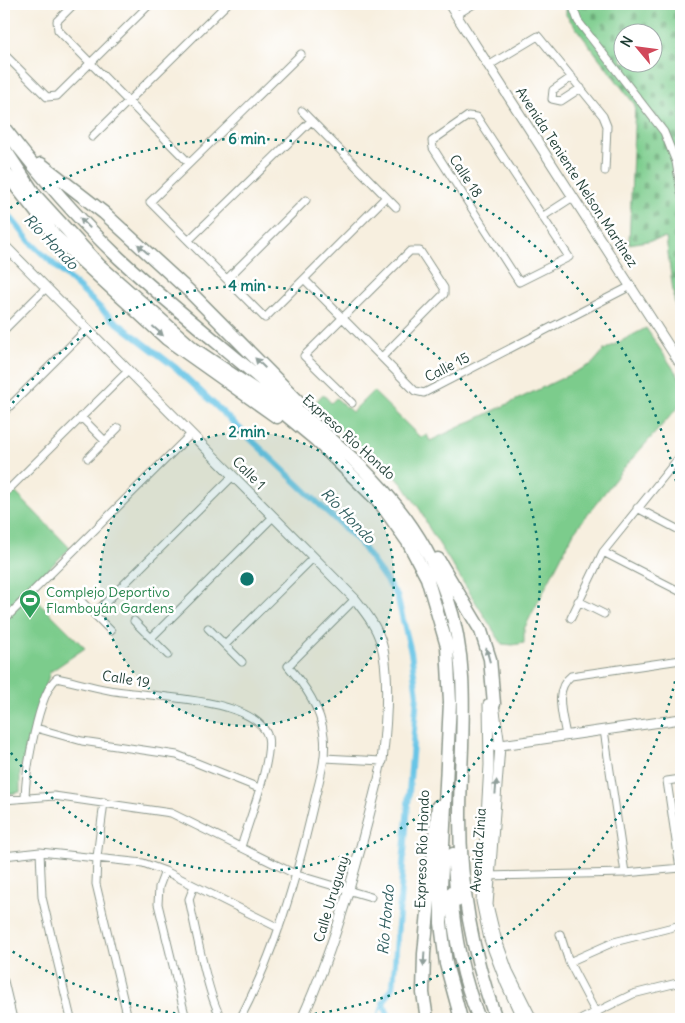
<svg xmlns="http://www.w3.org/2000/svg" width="685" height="1023" font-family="Delius,sans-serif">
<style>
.cemetery{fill:url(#cemetery-stones);stroke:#4e8460;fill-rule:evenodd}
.garden{fill:#7ccc8c;stroke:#4e8460}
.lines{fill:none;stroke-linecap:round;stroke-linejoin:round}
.stream{stroke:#68c5e6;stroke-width:2}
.canal{stroke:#68c5e6;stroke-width:6}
.minor-casing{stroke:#8b968a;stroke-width:9}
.tertiary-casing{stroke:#8b968a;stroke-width:11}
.motorway-casing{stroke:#8b968a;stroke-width:15}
.minor{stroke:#fff;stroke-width:7}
.tertiary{stroke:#fff;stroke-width:9}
.motorway{stroke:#fff;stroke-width:12}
.oneway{fill:#8f9e9a}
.ring{fill:none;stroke:#0f766e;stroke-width:2.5;stroke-dasharray:2.5 5}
.labels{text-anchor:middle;stroke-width:5;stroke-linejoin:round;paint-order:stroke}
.street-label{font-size:14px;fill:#1f3d34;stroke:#fff}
.leisure-label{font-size:14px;fill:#27864d;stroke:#fff;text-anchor:start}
.water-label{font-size:15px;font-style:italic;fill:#315f60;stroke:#fff}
.centre{fill:#0f766e;stroke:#fff;stroke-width:2.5}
.ring-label{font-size:15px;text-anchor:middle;font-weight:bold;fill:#0f766e;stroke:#fff;stroke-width:5;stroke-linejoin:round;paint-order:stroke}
</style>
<defs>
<pattern id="cemetery-stones" width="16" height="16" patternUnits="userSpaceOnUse" patternTransform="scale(1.25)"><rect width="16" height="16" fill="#7ccc8c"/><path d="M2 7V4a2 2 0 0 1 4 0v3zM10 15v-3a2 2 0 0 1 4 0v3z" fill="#65a773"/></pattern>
</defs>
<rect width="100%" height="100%" fill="#fff"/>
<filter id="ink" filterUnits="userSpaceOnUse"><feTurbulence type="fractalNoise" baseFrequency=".02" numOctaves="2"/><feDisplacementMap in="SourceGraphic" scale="10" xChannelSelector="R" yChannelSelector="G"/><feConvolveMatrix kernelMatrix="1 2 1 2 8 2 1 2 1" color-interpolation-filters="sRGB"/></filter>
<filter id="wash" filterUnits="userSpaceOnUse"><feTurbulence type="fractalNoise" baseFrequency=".0096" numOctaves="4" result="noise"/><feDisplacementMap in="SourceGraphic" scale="20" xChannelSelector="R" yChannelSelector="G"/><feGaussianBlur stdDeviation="1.12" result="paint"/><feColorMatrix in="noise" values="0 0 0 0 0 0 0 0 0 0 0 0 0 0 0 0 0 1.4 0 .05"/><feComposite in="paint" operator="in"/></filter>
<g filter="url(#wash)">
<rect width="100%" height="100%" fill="#f7efdf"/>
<path class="cemetery" d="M566 4H681V322L675 306 666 238 629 244 635 105 566 15ZM622 32H652V62H622Z"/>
<path class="garden" d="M646 328 681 380V404L623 469 574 532 524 629V643L513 645 502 644 429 528 421 511 403 485 374 452 367 456 313 405 323 394 331 403 336 398 352 412 373 391 420 437 427 435 430 441 592 364 604 350Z
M14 491 70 548 27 590 85 648 50 672 20 772V792L4 795V502Z"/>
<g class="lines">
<path class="stream" d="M376 1019 383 1003"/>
<path class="canal" d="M4 209 31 243 111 318 176 368 359 542 397 596 411 652 417 695 393 986 383 1003 390 1019"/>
</g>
</g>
<g filter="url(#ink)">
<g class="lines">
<g class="minor-casing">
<path id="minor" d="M74 4 57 21 58 30 189 163
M572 4 578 21 664 132 676 162 681 192
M456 15 474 4
M4 54 47 97 57 96 150 4
M301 54 150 202 265 318 386 197
M488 66 538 36 603 116 607 126 605 171
M572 77 553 90 552 99 561 101 581 88
M302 111 396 207
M468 116 477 117 569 257 519 282 433 148 432 141Z
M92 137 227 4
M542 217 573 197
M189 240 311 121
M227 279 306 200
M304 279 415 391 424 393 631 286
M4 330 46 288
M352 403 304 356 410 251H420L444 288V294L382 357
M4 412 87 329
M81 417 105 441
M88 458 118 428
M4 494 128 371
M637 508 681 531
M603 552 681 592
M77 597 111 631
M578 601 604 614
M94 614 233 476
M9 615 191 434
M571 618 603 552 681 455
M134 621 168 655
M208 628 242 662
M151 638 273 517
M225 645 313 558
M36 728 82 741 177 755 259 788
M604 730 625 873
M566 736C563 716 553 690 571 676L681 660
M324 758 382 761 377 784
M25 797C26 771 38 693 57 678 75 682 92 687 109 690 144 697 256 696 268 737 273 758 248 824 241 847
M4 800 54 796 171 813 297 875 371 897
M104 802 97 857 96 884 128 1019
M40 852 42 897 71 1019
M4 856 40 852 143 863 165 871 279 928
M680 868 667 781 681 779
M165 871 159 887 158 904 186 1019
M487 876 625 873 681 868
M194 886 189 899C194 922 210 1008 223 1019
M560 934 569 962 599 1019
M569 962 614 942 681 925
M4 981 13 1019
M240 1019C275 952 296 880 313 807 318 784 327 760 324 736 321 708 305 686 288 666L355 599
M582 1019 633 994 681 982"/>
</g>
<g class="tertiary-casing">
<path id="tertiary" d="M449 4 681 365
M4 245 355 599C365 612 376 625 381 642 391 675 386 727 382 761
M494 746 681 719
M302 1019C336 944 357 864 377 784
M522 1019 506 984 489 939 481 901 489 765 488 704H494L500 746 488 905 496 938 508 971 532 1019"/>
</g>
<g class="motorway-casing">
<path id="motorway" d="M4 128C39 174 77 218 119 258 173 308 232 354 288 402 355 459 417 510 447 597 472 669 460 743 460 817 460 887 472 954 496 1019
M4 148 35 195 99 265 194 349 258 392 316 440 381 504 408 542 427 578 447 646 450 702 441 887V923L446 964 461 1019
M41 164 104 213 189 291 298 401
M4 171 56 237 167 339 277 417
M438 559 481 631 490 659 494 704
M453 854 457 901
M451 893C454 936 463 979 479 1019
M427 1019 423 993 424 954 438 806"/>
</g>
<use href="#minor" class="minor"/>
<use href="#tertiary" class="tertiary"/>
<use href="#motorway" class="motorway"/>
</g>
<defs><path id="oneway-solid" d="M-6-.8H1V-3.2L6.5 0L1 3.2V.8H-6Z" transform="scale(1.25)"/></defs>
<g class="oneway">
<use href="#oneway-solid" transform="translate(85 223) rotate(-134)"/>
<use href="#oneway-solid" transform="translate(143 249) rotate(-138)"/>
<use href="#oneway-solid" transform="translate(158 331) rotate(42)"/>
<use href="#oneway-solid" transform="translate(260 363) rotate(-135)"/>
<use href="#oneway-solid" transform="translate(488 655) rotate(-105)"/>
<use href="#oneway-solid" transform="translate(496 787) rotate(-85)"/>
<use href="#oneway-solid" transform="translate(424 959) rotate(93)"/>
</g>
</g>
<circle cx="247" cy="579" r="147" fill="#0f766e" fill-opacity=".12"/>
<g class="ring">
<circle cx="247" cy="579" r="147"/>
<path d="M4 415A293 293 0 1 1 4 743"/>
<path d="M681 652A440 440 0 0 1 4 946M4 212A440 440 0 0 1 681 506"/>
</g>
<defs>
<g id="stadium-pin" transform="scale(1.125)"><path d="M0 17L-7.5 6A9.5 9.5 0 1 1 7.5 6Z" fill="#2e9e5b" stroke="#fff"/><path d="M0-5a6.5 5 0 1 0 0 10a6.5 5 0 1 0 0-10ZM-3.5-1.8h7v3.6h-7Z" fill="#fff"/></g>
</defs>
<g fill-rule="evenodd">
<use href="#stadium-pin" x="30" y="600"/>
</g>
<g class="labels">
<g class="street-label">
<text transform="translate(466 176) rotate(57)" y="5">Calle 18</text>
<text transform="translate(577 177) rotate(57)" y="5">Avenida Teniente Nelson Martínez</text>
<text transform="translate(447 367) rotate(-27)" y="5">Calle 15</text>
<text transform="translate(349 437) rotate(42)" y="5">Expreso Río Hondo</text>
<text transform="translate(249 473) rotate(45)" y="5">Calle 1</text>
<text transform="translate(126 679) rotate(9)" y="5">Calle 19</text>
<text transform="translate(422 849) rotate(-88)" y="5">Expreso Río Hondo</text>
<text transform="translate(478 850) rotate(-86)" y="5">Avenida Zinia</text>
<text transform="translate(331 899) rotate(-73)" y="5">Calle Uruguay</text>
</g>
<g class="leisure-label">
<text x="46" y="597">Complejo Deportivo<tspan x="46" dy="16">Flamboyán Gardens</tspan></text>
</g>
<g class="water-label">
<text transform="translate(51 242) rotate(46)" y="5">Río Hondo</text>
<text transform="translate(348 516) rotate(46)" y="5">Río Hondo</text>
<text transform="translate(386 920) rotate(-85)" y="5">Río Hondo</text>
</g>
</g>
<circle cx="247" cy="579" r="8" class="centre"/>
<g class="ring-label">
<text x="247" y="144">6 min</text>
<text x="247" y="291">4 min</text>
<text x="247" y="437">2 min</text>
</g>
<rect width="685" height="1023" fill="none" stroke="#fff" stroke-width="20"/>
<g transform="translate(638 48) rotate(299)"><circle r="24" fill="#ffffff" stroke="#a5b1ae"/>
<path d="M0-4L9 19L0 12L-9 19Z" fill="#d1495b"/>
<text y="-8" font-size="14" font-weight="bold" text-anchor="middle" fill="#1f3d34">N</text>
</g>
</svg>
